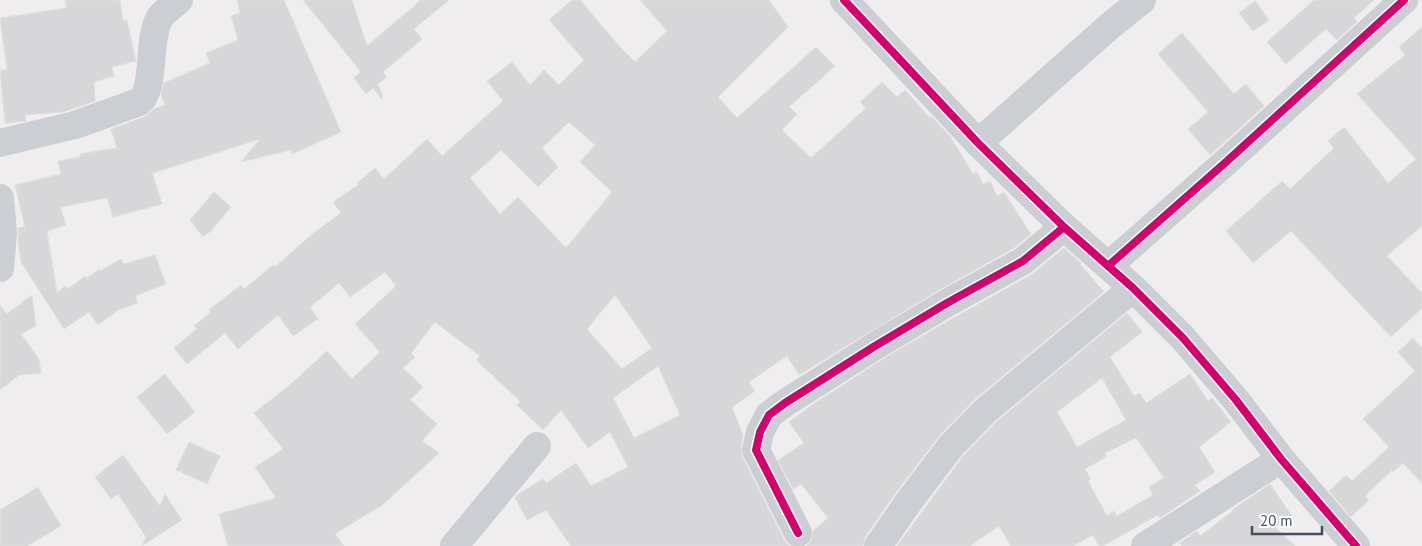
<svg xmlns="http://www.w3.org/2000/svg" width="1422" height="546" font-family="'PT Sans',sans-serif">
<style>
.building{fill:#d7d6d9;stroke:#e0dfe0;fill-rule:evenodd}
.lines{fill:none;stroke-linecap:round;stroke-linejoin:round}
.minor{stroke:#cbced2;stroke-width:28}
.cycleway-casing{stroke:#fff;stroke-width:11}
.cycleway{stroke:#d6006c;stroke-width:8}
</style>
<rect width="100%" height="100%" fill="#efeded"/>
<path class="building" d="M65 0H120L123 21 127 20 136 61 112 67 114 76 94 82 95 101 63 112 25 115 26 121 5 123 0 70H7L0 18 66 8Z
M237 0H284L341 132 292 154 291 150 241 162 260 139 153 173 151 169 162 204 113 217 107 198 60 207 66 225 47 231 57 292 66 286 68 289 85 276 87 278 99 269 100 271 121 259 124 264 155 255 166 284 135 296 138 303 118 310 98 325 89 312 64 329 21 262 18 241V228L25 227 15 185 61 174 58 161 80 157V154L117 148 111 129 144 117 154 109 165 105 161 95 164 83 210 63 206 53 238 40 231 16 240 13Z
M303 0H352L367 46 421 0H449L414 29 422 39 383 72 387 77 378 84 383 98 382 99 373 88 366 94 354 78 361 72Z
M572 0H580L620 47 635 62 667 31 640 0H769L788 27 718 97 737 118 816 47 835 66 789 107 797 114 782 130 811 158 866 108 860 102 882 82 897 97 905 90 930 118 931 116 950 136 973 174 977 172 983 184 990 181 997 196 1004 192 1031 234 1014 248 939 290 799 375 787 356 749 382 755 391 732 407 743 435 741 447 742 456 784 540 789 546H571L546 510 527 520 515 498 518 494 543 479 546 483 576 463 591 486 628 467 610 432 588 448 561 410 543 430 517 405 520 401 476 360 480 356 435 322 411 353 415 357 403 368 423 387 410 400 437 424 422 441 439 453 378 509 377 508 335 534 344 546H228L219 514 276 498 255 467 283 449 254 413 291 384 327 351 352 379 380 352 355 324 396 286 385 272 350 297 339 283 310 307 318 319 293 336 278 315 238 349 225 333 187 364 174 348 197 329 194 326 211 312 209 310 241 285 244 289 273 265 275 267 311 235 341 213 333 202 358 185 357 183 375 168 384 179 427 139 442 156 503 101 487 81 512 62 530 85 544 70 559 85 584 60 549 20ZM569 122 595 145 580 162 612 192 566 248 518 197 500 214 470 178 501 150 538 187 558 167 542 148ZM615 295 652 348 622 369 587 329ZM658 366 680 415 634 438 613 398Z
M1314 0H1374L1354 18 1357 22 1337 40 1326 29 1286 64 1267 42Z
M1255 1 1269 20 1253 31 1239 13Z
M1422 27V226L1387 256 1422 293V308L1391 337 1291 231 1253 263 1226 231 1282 181 1290 189 1334 148 1328 141 1344 127 1388 183 1416 159 1357 94 1405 55 1399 47Z
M1182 33 1234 94 1246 84 1264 106 1210 155 1188 129 1208 112 1158 54Z
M214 192 231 207 211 231 203 237 190 220Z
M1064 248 1081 263 1080 264 1104 292 975 399 940 435 897 491 865 537 863 546H806L811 541 813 531 828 518 801 484 793 489 778 460 804 443 789 422 815 403 883 359 955 317 1031 275Z
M32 295 36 326 21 334 39 359 41 373 19 375 0 390V305L7 314Z
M1127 313 1142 332 1110 357 1134 396 1140 393 1146 403 1190 374 1208 401 1212 398 1231 422 1199 447 1215 472 1195 485 1200 491 1160 518 1158 515 1103 546H1099L1093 535 1073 546H1011L999 526 970 546H897L963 456 996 422ZM1102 378 1126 420 1077 447 1057 412ZM1136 438 1164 478 1149 487 1153 495 1117 516 1114 511 1107 516 1088 481 1091 479 1085 469 1106 457 1105 453Z
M1413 338 1422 348V483L1403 463 1393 472 1392 470 1365 496 1369 500 1351 517 1329 491 1346 475 1352 481 1389 447 1363 419 1415 371 1398 352Z
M165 374 195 412 167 434 137 397Z
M189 442 220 456 207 484 176 470Z
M123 455 160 506 165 494 182 520 142 546 146 537 118 494 111 499 95 477Z
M1270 484 1292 516 1275 527 1295 546H1182L1179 543 1197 531 1200 536 1233 511 1232 510Z
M38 487 61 526 27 546H0V510Z"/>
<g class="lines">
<path class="minor" d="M844 0 978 143 1064 227 1133 288 1183 338 1236 400 1281 459 1356 546
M0 143 75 125 139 102C157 90 146 36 161 16 166 10 174 5 179 0
M978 143 1111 25 1142 0
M0 198 3 233 0 268
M1108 266 1226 162 1404 0
M798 533 756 450 760 432 769 415 785 403 875 346 947 303 1023 261 1064 227
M454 546 537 446
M878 546 910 500 951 446 985 411 1133 288
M1145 546 1281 459"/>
<g class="cycleway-casing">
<path id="cycleway" d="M844 0 978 143 1064 227 1133 288 1183 338 1236 400 1281 459 1356 546
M1108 266 1226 162 1404 0
M798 533 756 450 760 432 769 415 785 403 875 346 947 303 1023 261 1064 227"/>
</g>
<use href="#cycleway" class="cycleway"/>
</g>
<path d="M1252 526v8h70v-8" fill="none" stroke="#434f5c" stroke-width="2.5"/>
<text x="1260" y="526" font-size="15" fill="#434f5c" stroke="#ffffff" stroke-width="4" paint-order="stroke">20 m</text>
</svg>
